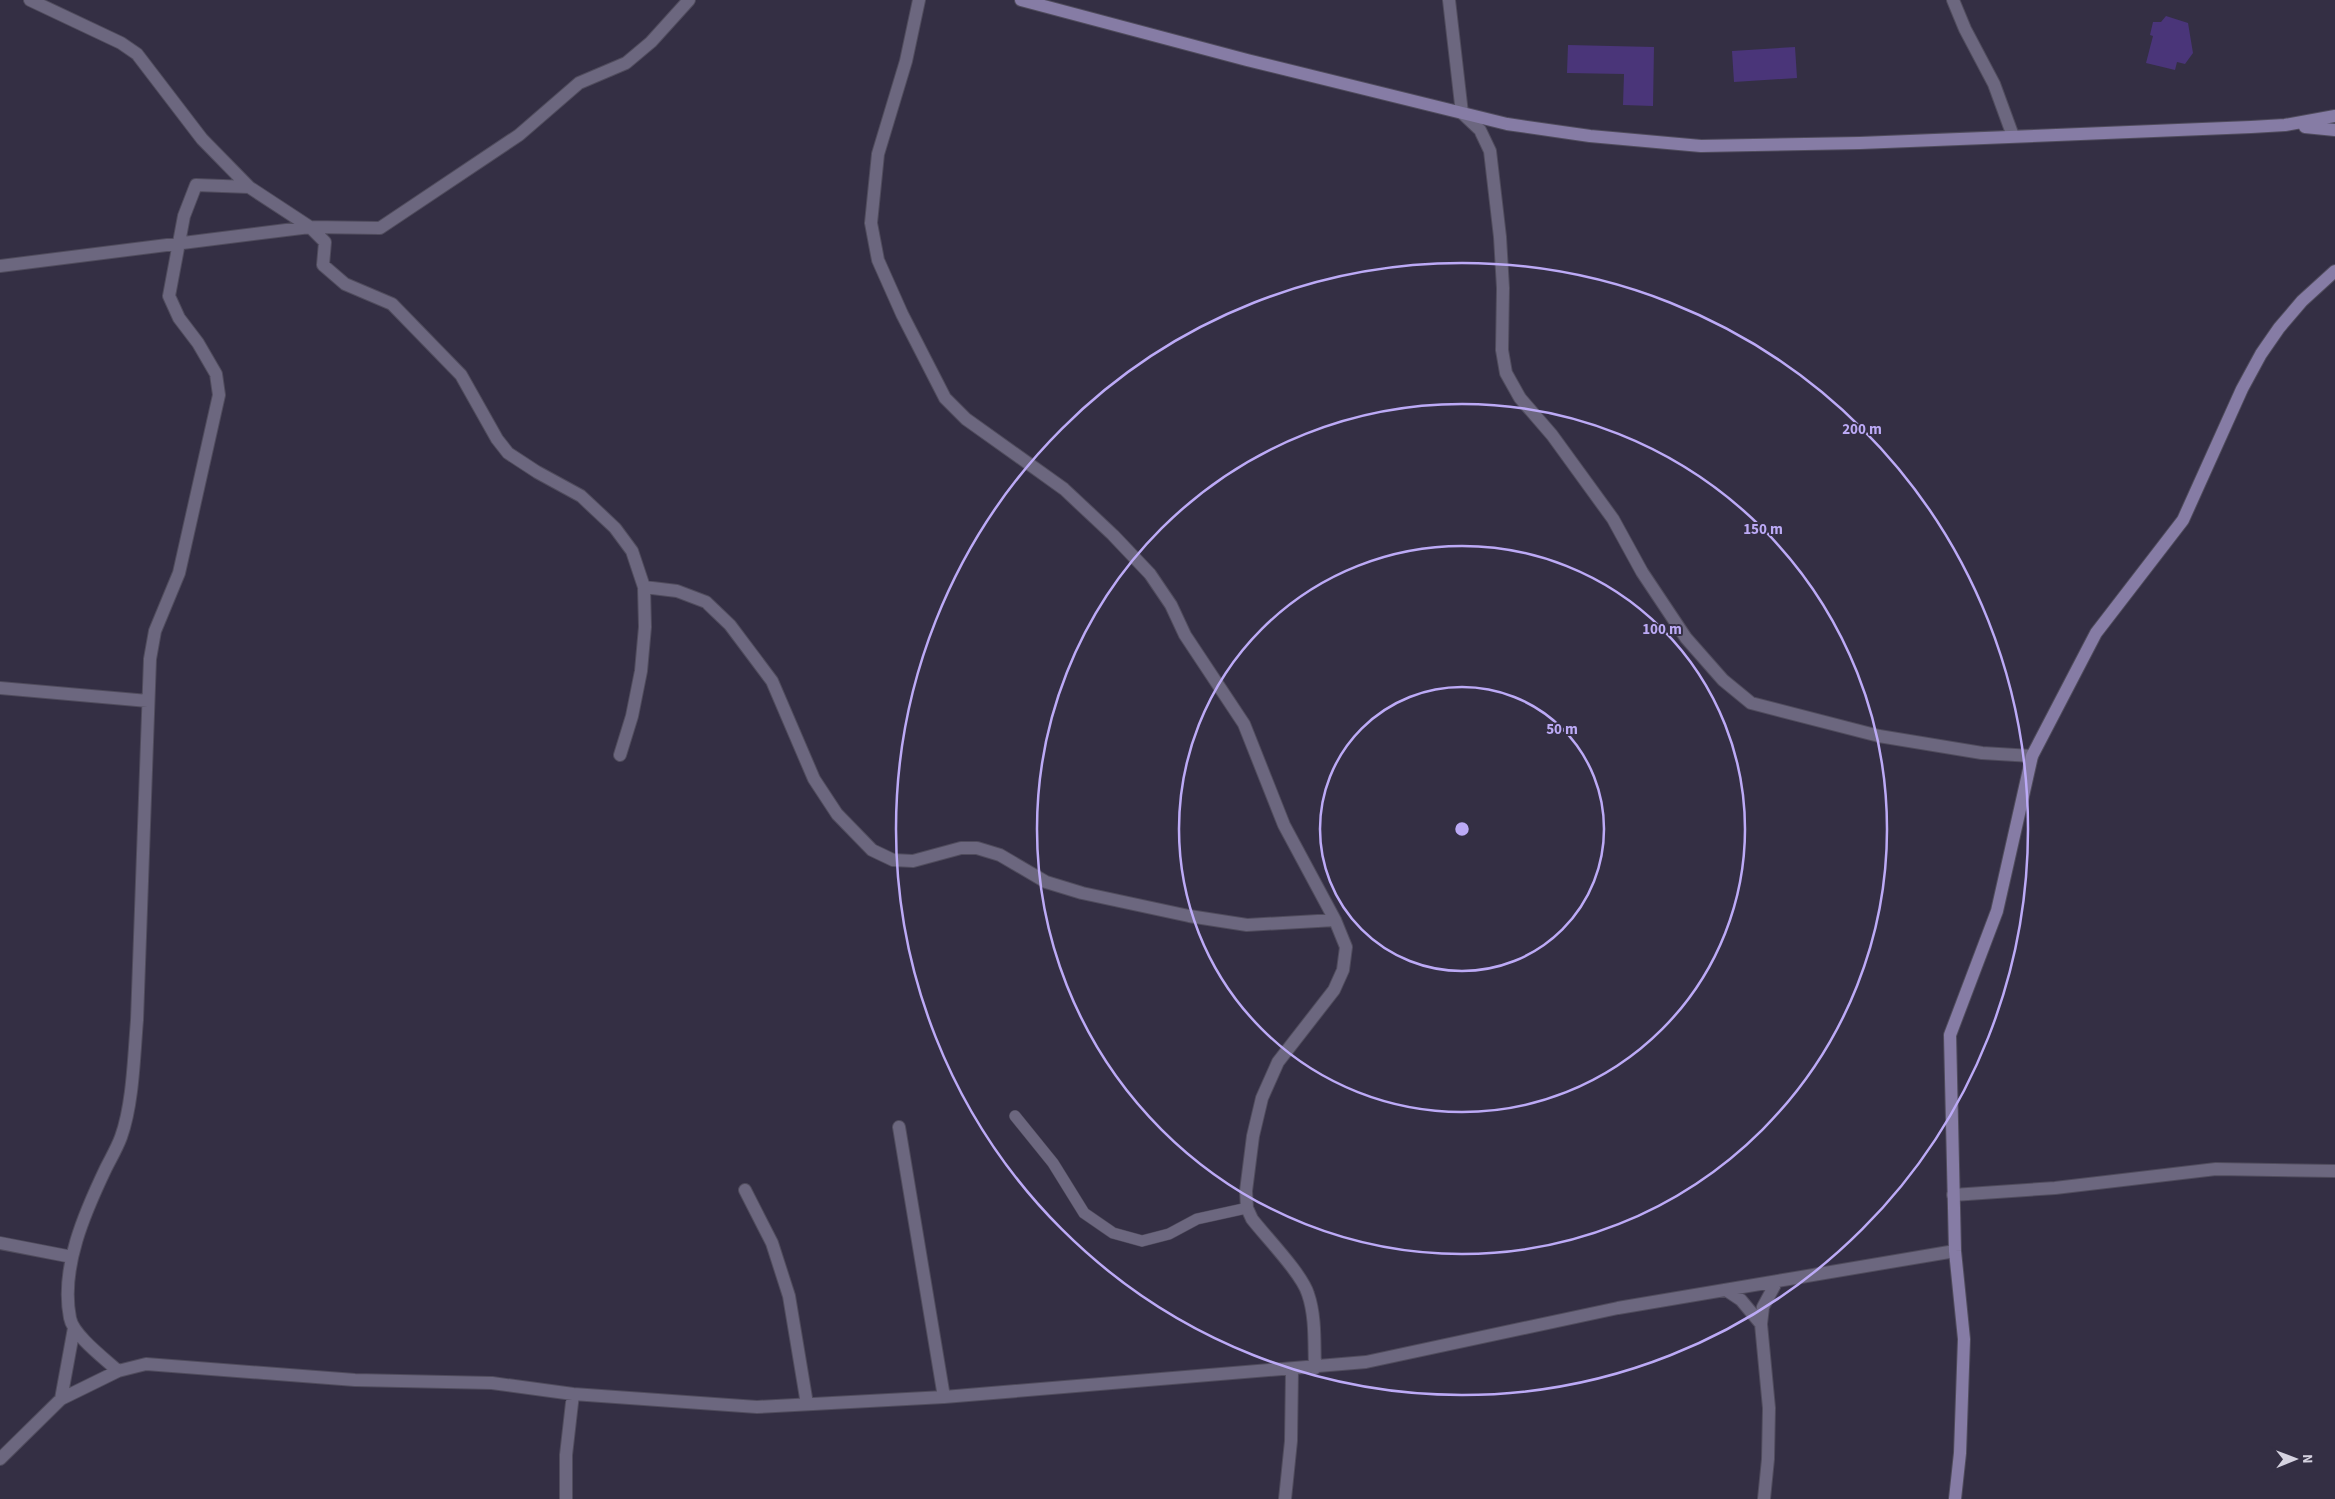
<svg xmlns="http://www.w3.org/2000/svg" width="2335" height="1499" font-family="'Source Sans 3',sans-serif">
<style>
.building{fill:#4a3579}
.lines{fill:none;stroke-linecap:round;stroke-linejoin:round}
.lane-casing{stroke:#504c5d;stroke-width:12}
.street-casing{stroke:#504c5d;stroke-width:14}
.secondary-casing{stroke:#504c5d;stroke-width:14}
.lane{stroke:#6c677f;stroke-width:11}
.street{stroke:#6c677f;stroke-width:12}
.secondary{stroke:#867ca5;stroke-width:12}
.ring{fill:none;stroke:#bcaaf6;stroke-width:2.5}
.centre{fill:#bcaaf6;stroke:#342f44;stroke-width:2.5}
.ring-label{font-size:15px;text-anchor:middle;font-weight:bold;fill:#bcaaf6;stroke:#342f44;stroke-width:4;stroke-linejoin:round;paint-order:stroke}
</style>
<rect width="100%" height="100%" fill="#342f44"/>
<path class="building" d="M2166 16 2188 23 2193 53 2185 64 2177 62 2175 70 2146 63 2153 36 2150 35 2153 22H2161Z
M1568 45 1654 47 1653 106 1623 105 1624 74 1567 73Z
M1795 47 1797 78 1734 82 1732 51Z"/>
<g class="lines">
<g class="lane-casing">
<path id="lane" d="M1015 1116 1053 1163 1084 1213 1113 1233 1142 1241 1169 1234 1197 1219 1247 1208"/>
</g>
<g class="street-casing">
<path id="street" d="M30 0 121 43 137 54 202 139 249 187 310 227 325 242 323 265 345 284 392 304 461 375 497 439 508 453 537 472 581 496 615 528 632 551 644 587 645 627 641 671 632 716 620 755
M919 0 906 61 878 154 871 223 878 260 902 314 945 398 966 419 1064 489 1113 535 1150 574 1171 605 1185 635 1244 724 1284 825 1335 920 1346 947 1343 970 1334 990 1278 1062 1262 1098 1253 1136 1246 1191 1247 1208 1252 1219C1266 1237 1302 1274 1308 1294 1316 1317 1314 1344 1315 1368
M1449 0 1462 113 1480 130 1490 151 1500 237 1503 288 1502 350 1506 373 1520 398 1552 435 1613 519 1642 572 1686 638 1723 680 1751 703 1879 736 1982 753 2032 756
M1953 0 1965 29 1994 84 2013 136
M0 266 310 227 380 228 519 135 579 83 626 63 651 42 689 0
M644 587 677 591 706 602 730 625 772 681 814 779 837 814 872 850 893 860 913 861 961 848H977L1000 855 1046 882 1082 893 1189 916 1247 925 1335 920
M0 688 148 701
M899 1127 944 1397
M745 1190 772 1243 789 1296 807 1404
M1953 1195 2055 1188 2216 1169 2335 1171
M0 1243 72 1257
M1726 1290 1741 1300 1761 1324
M118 1371C105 1359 73 1335 70 1318 60 1268 85 1212 106 1168 111 1158 117 1148 121 1137 133 1104 134 1055 137 1020L150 659 155 631 179 573 219 395 216 374 198 343 179 318 169 296 184 216 196 185 249 187
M61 1399 74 1328
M0 1459 61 1399 118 1371 146 1364 355 1380 492 1383 573 1394 757 1407 944 1397 1366 1362 1618 1308 1955 1251
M566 1499V1455L573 1394
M1285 1499 1291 1441 1292 1370
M1764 1499 1768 1459 1769 1408 1761 1324 1763 1307 1777 1281"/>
</g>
<g class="secondary-casing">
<path id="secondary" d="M1021 0 1247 60 1507 124 1590 136 1701 146 1860 143 2251 127 2285 125 2335 116
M2305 127 2335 130
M1955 1499 1960 1453 1964 1339 1955 1251 1950 1035 1997 911 2032 756 2096 633 2183 520 2242 389 2261 354 2279 328 2302 301 2335 271"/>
</g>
<use href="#lane" class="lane"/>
<use href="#street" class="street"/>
<use href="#secondary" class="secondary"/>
</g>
<g class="ring">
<circle cx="1462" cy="829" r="142"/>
<circle cx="1462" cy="829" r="283"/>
<circle cx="1462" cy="829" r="425"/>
<circle cx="1462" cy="829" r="566"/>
</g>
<circle cx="1462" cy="829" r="8" class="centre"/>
<g class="ring-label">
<text x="1862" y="434">200 m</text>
<text x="1763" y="534">150 m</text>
<text x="1662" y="634">100 m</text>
<text x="1562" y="734">50 m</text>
</g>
<g transform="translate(2295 1459) rotate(89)" stroke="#342f44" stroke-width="4" paint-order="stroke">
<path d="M0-4L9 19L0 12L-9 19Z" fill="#d6d3e1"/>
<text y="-8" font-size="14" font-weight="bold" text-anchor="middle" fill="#d6d3e1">N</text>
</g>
</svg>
